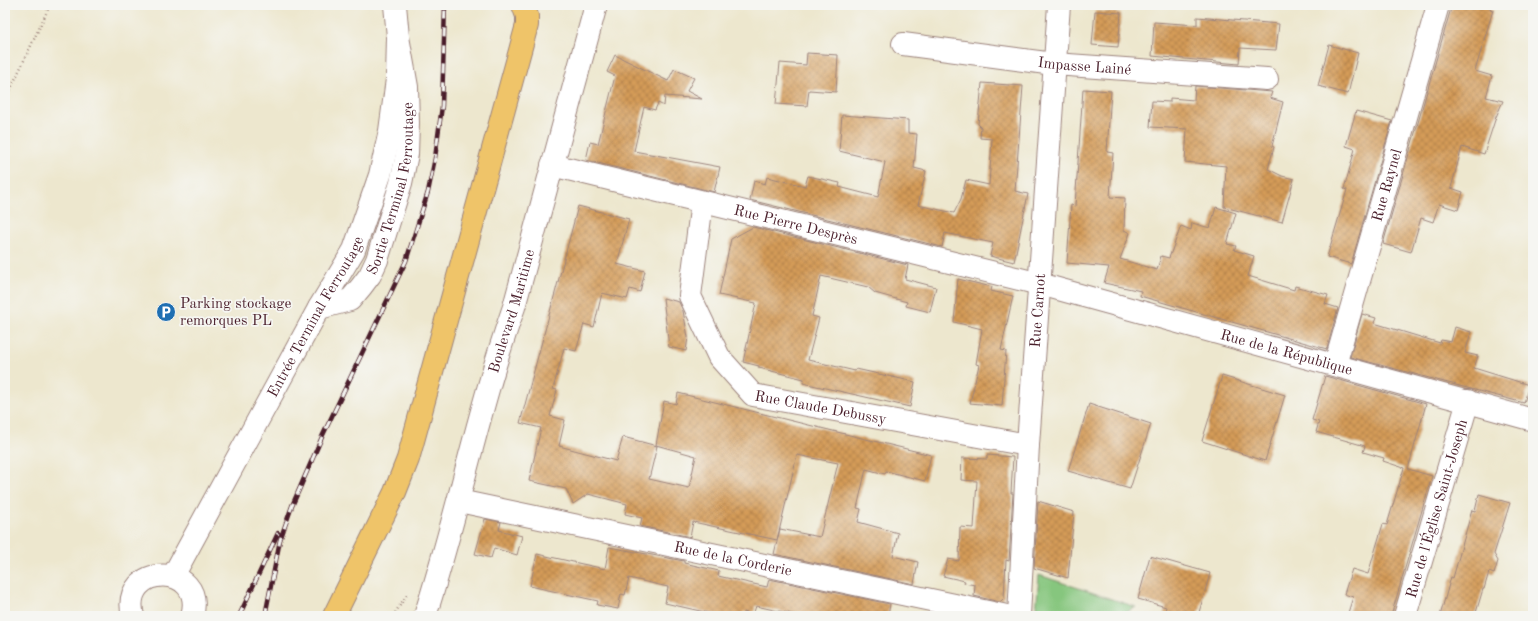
<svg xmlns="http://www.w3.org/2000/svg" width="1538" height="621" font-family="'Old Standard TT',serif">
<style>
.green{fill:#86c67e;stroke:#687254}
.building{fill:url(#building-cross-hatch)}
.lines{fill:none;stroke-linecap:round;stroke-linejoin:round}
.minor-casing{stroke:#9c837c;stroke-width:24}
.major-casing{stroke:#9c837c;stroke-width:24}
.path{stroke:#9c837c;stroke-width:2.5;stroke-dasharray:1 3;stroke-linecap:butt}
.minor{stroke:#fff;stroke-width:22}
.major{stroke:#efc469;stroke-width:22}
.rail-casing{stroke:#4a1f2b;stroke-width:4.5}
.rail{stroke:#f6f6f2;stroke-width:3;stroke-dasharray:9;stroke-linecap:butt}
.labels{text-anchor:middle;stroke-width:3.5;stroke-linejoin:round;paint-order:stroke}
.street-label{font-size:15px;fill:#4a1f2b;stroke:#f6f6f2}
.poi-label{font-size:15px;fill:#4a1f2b;stroke:#f6f6f2;text-anchor:start}
</style>
<defs>
<pattern id="building-cross-hatch" width="8" height="8" patternUnits="userSpaceOnUse"><rect width="8" height="8" fill="#d49b59"/><path d="M0 0l8 8M0 8l8-8" fill="none" stroke="#ae7e4a"/></pattern>
</defs>
<rect width="100%" height="100%" fill="#f6f6f2"/>
<filter id="ink" filterUnits="userSpaceOnUse"><feTurbulence type="fractalNoise" baseFrequency=".025" numOctaves="2"/><feDisplacementMap in="SourceGraphic" scale="8" xChannelSelector="R" yChannelSelector="G"/><feConvolveMatrix kernelMatrix="1 2 1 2 8 2 1 2 1" color-interpolation-filters="sRGB"/></filter>
<filter id="wash" filterUnits="userSpaceOnUse"><feTurbulence type="fractalNoise" baseFrequency=".012" numOctaves="4" result="noise"/><feDisplacementMap in="SourceGraphic" scale="16" xChannelSelector="R" yChannelSelector="G"/><feGaussianBlur stdDeviation="0.9" result="paint"/><feColorMatrix in="noise" values="0 0 0 0 0 0 0 0 0 0 0 0 0 0 0 0 0 1.4 0 .05"/><feComposite in="paint" operator="in"/></filter>
<g filter="url(#wash)">
<rect width="100%" height="100%" fill="#ede7ce"/>
<path class="green" d="M1039 575 1136 607 1119 616H1047L1036 612Z"/>
<g id="blocks">
<path class="building" d="M1452 5H1491L1490 9 1493 10 1475 71 1492 76 1486 97 1503 101 1496 117 1484 154 1462 147 1451 188 1463 192 1458 210 1439 204 1433 222 1421 218 1411 252 1383 244Z
M1095 11 1121 13 1118 47 1092 45Z
M1197 17 1279 24 1276 50 1240 48 1239 64 1152 56 1154 22 1197 25Z
M1329 45 1358 53 1348 94 1318 86Z
M807 53 838 55 836 92 809 90 807 106 776 104 780 63 806 65Z
M615 55 668 81 674 69 694 78 687 91 702 99 665 96 664 106 658 103 655 110 644 107 634 151 720 167 714 192 586 160 590 142 598 144 615 76 607 72Z
M982 83 1023 86 1015 191 1028 194 1014 262 990 256 993 243 945 233 942 247 750 200 754 181 765 184 767 177 805 186 808 176 840 183 839 187 878 197 885 162 839 151 842 115 908 120V133L917 134 914 168 926 171 918 205 954 213 961 199 966 180 989 185 992 139 980 138 981 127 978 124Z
M1195 86 1272 92 1270 98 1283 102 1272 146 1274 147 1268 169 1282 176 1294 179 1282 222 1224 207 1226 166 1185 162 1187 129 1150 127 1152 101 1170 102V98L1194 100Z
M1083 89 1111 91 1107 152 1113 153 1110 197 1125 198 1124 230 1130 233 1120 259 1157 270 1161 256 1169 258 1181 226 1191 230 1192 223 1210 228 1216 207 1236 213 1227 244 1236 246 1234 250 1254 256 1248 276 1294 290 1295 286 1328 295 1325 304 1338 308 1327 349 1140 296 1141 291 1104 283 1109 267 1067 263 1071 205 1075 206Z
M1356 111 1392 121 1351 264 1327 257 1347 190 1344 189 1355 149 1346 146Z
M578 206 629 219 617 264 645 271 640 292 630 289 627 299 602 293 594 327 584 324 576 351 564 348 553 389 557 390 550 416 565 420 559 446 616 461 623 437 657 446 649 479 689 488 696 456 656 445 664 401 676 404 678 393 931 455 925 481 886 471 885 474 866 469 857 508 861 509 858 522 898 533 893 556 918 562 914 584 774 554 780 529 820 537 838 463 797 455 777 540 693 522 690 537 640 526 642 518 625 514 627 504 588 494 573 504 566 489 529 481 541 428 520 423 565 256Z
M753 227 908 265 905 279 936 287 930 312 906 306 907 302 875 293 868 287 821 276 812 316 819 318 808 360 855 371 856 369 915 382 910 407 803 383 804 379 759 368V366L743 362 756 303 719 295 731 239Z
M958 279 992 287 991 291 1013 296 1001 350 1006 351 1002 406 970 403 979 365 976 364 982 329 954 322Z
M663 298 679 302 683 311 688 337 686 351 669 347Z
M1362 314 1376 318 1374 323 1440 343 1441 340 1451 342 1455 327 1471 332 1465 353 1478 356 1474 368 1529 385 1524 403 1350 357Z
M1222 376 1285 395 1265 461 1202 441Z
M1325 376 1426 404 1408 469 1432 476 1391 616H1347L1353 597 1344 594 1352 569 1368 574 1383 524 1387 525 1404 468 1383 461 1384 458 1363 452 1365 446 1316 432 1319 422 1312 420Z
M1089 404 1151 424 1130 489 1068 471Z
M987 455 1013 457 1011 493H1013L1009 561 1006 560 1004 598 1000 602 974 596 975 585 964 583 965 581 943 576 948 559 959 561 960 527 974 528 977 481 961 480 962 458 987 459Z
M1479 494 1510 503 1494 554 1498 561 1494 574 1489 572 1484 589H1483L1475 616H1440L1451 577 1453 578 1472 510 1475 511Z
M1038 501 1074 512 1068 578 1034 568Z
M485 519 501 522 499 530 522 536 517 555 494 548 491 558 475 554Z
M609 547 684 561V563L719 571 718 576 767 587 769 579 890 604 888 616H801L756 606 753 615 744 612 743 616H722L665 603 668 587 629 578 625 595 621 594 618 609 597 605 598 601 530 586 537 554 605 569Z
M1150 556 1210 573 1198 616H1163L1166 607 1138 599Z"/>
</g>
</g>
<g filter="url(#ink)">
<use href="#blocks" fill-opacity="0" stroke="#9c837c" stroke-width="1"/>
<g class="lines">
<g class="minor-casing">
<g id="minor">
<path id="s1" d="M903 44 1054 64 1267 79"/>
<path id="s2" d="M552 165 1040 284 1533 420"/>
<path id="s3" d="M702 202 690 296 719 357 753 395 1028 445"/>
<path id="s4" d="M319 308 350 300 361 287 370 275 377 260 401 183 407 154 408 123 407 87 398 37 395 5"/>
<path id="s5" d="M1335 365 1438 5"/>
<path id="s6" d="M459 501 1007 616"/>
<path id="s7" d="M173 576 319 308 354 250 380 175 390 131 397 79 398 37"/>
<path d="M133 616C119 562 207 562 192 616"/>
<path id="s8" d="M425 616C458 514 478 409 514 307L596 5"/>
<path id="s9" d="M1019 616 1028 445 1059 5"/>
<path id="s10" d="M1405 616 1468 401"/>
</g>
</g>
<g class="major-casing">
<path id="major" d="M334 616 395 492 408 459 527 25V16L523 5"/>
</g>
<path class="path" d="M5 101 50 5
M393 616 408 593"/>
<use href="#minor" class="minor"/>
<use href="#major" class="major"/>
<g class="rail-casing">
<path id="rail" d="M239 616 278 533
M265 616 280 540 292 506 322 437 406 261 428 192 435 158 442 106 445 5"/>
</g>
<use href="#rail" class="rail"/>
</g>
</g>
<defs>
<g id="parking-disc" transform="scale(1)"><circle r="9.5" fill="#1f6fb2" stroke="#f6f6f2"/><path d="M-3.5-5.5H1a3.5 3.5 0 0 1 0 7H-1V5.5H-3.5ZM-1-3.4V-.6H.8a1.4 1.4 0 0 0 0-2.8Z" fill="#fff"/></g>
</defs>
<g fill-rule="evenodd">
<use href="#parking-disc" x="166" y="312"/>
</g>
<g class="labels">
<g class="street-label">
<text dy="5" stroke="none"><textPath href="#s1" startOffset="183">Impasse Lainé</textPath></text>
<text dy="5" stroke="none"><textPath href="#s5" startOffset="187">Rue Raynel</textPath></text>
<text dy="5" stroke="none"><textPath href="#s4" startOffset="154">Sortie Terminal Ferroutage</textPath></text>
<text dy="5" stroke="none"><textPath href="#s2" startOffset="251">Rue Pierre Desprès</textPath></text>
<text dy="5" stroke="none"><textPath href="#s9" startOffset="306">Rue Carnot</textPath></text>
<text dy="5" stroke="none"><textPath href="#s8" startOffset="317">Boulevard Maritime</textPath></text>
<text dy="5" stroke="none"><textPath href="#s7" startOffset="296">Entrée Terminal Ferroutage</textPath></text>
<text dy="5" stroke="none"><textPath href="#s2" startOffset="758">Rue de la République</textPath></text>
<text dy="5" stroke="none"><textPath href="#s3" startOffset="282">Rue Claude Debussy</textPath></text>
<text dy="5" stroke="none"><textPath href="#s10" startOffset="112">Rue de l'Église Saint-Joseph</textPath></text>
<text dy="5" stroke="none"><textPath href="#s6" startOffset="280">Rue de la Corderie</textPath></text>
</g>
<g class="poi-label">
<text x="180" y="308">Parking stockage<tspan x="180" dy="17">remorques PL</tspan></text>
</g>
</g>
<rect width="1538" height="621" fill="none" stroke="#f6f6f2" stroke-width="20"/>
</svg>
